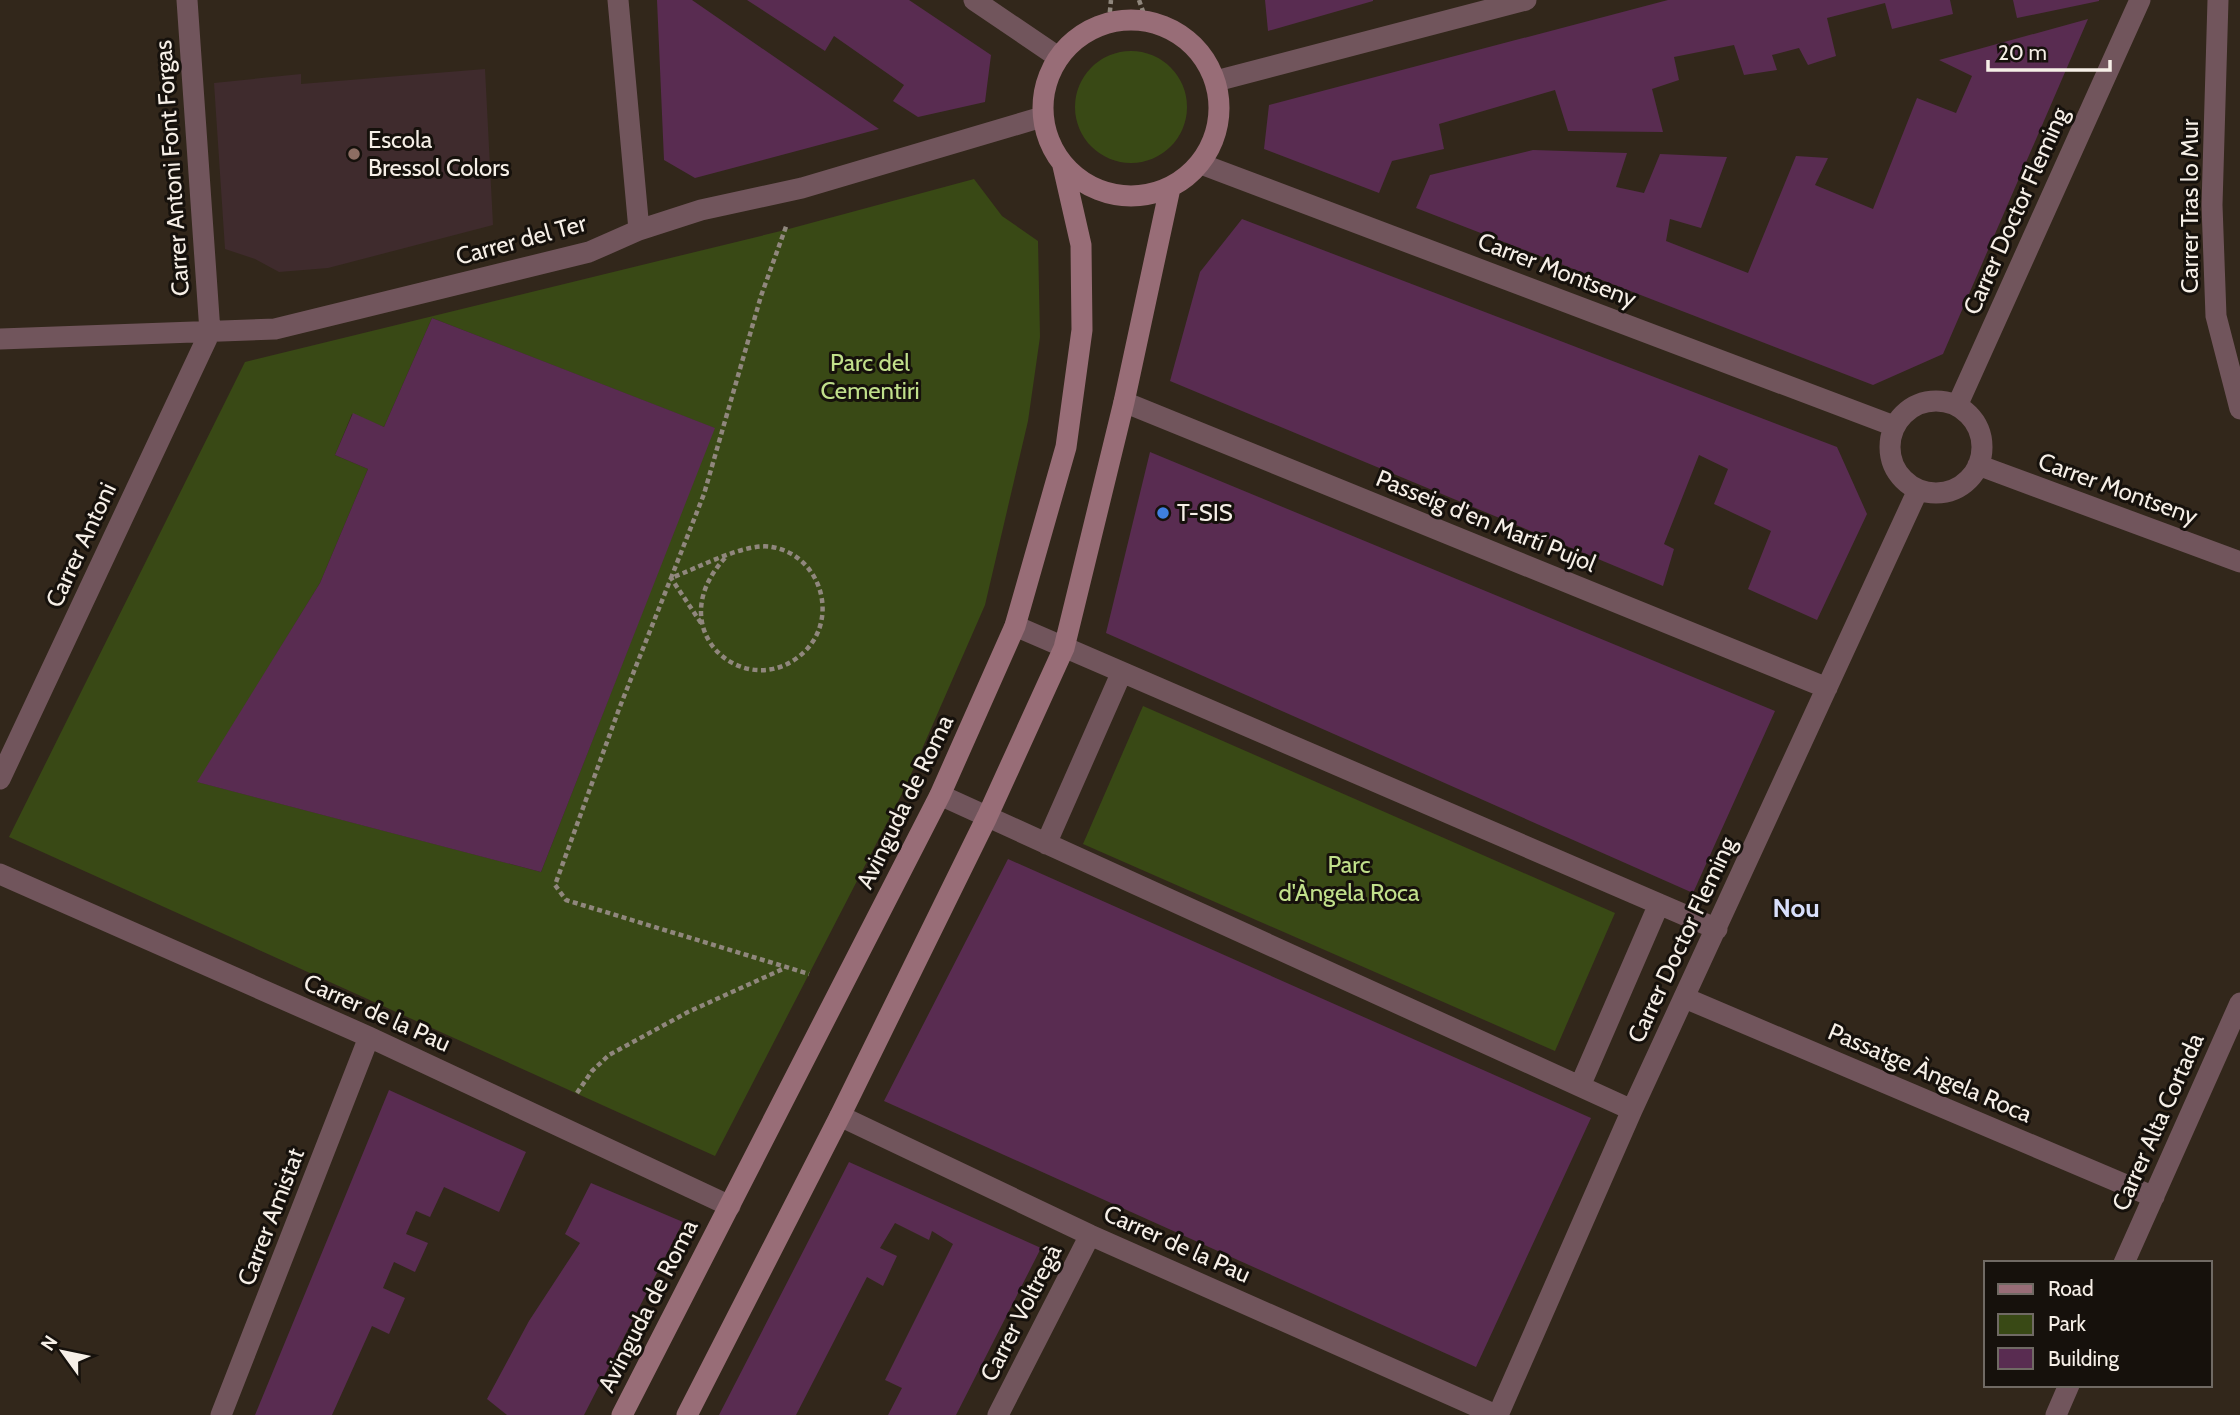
<svg xmlns="http://www.w3.org/2000/svg" width="2240" height="1415" font-family="Cabin,sans-serif">
<style>
.education{fill:#3f2b2d}
.green{fill:#394915;fill-rule:evenodd}
.building{fill:#592c51}
.lines{fill:none;stroke-linecap:round;stroke-linejoin:round}
.path{stroke:#90877d;stroke-width:4.5;stroke-dasharray:5 3.5;stroke-linecap:butt}
.street{stroke:#71555c;stroke-width:21}
.secondary{stroke:#986d77;stroke-width:21}
.education-dot{fill:#8d6e63;stroke:#16110c;stroke-width:2.5}
.shop-dot{fill:#3f7fe0;stroke:#16110c;stroke-width:2.5}
.labels{text-anchor:middle;stroke-width:6;stroke-linejoin:round;paint-order:stroke}
.poi-label{font-size:24px;fill:#f6efe7;stroke:#16110c;text-anchor:start}
.street-label{font-size:24px;fill:#f6efe7;stroke:#16110c}
.park-label{font-size:24px;fill:#c1e08b;stroke:#16110c}
.neighbourhood-label{font-size:26px;font-weight:bold;fill:#d8dffc;stroke:#16110c}
</style>
<rect width="100%" height="100%" fill="#32271b"/>
<path class="education" d="M485 69 493 225 328 268 279 272 255 259 225 249 214 83 301 74V84Z"/>
<path class="green" d="M1075 107a56 56 0 1 1 112 0a56 56 0 1 1-112 0Z
M974 179 1002 216 1038 241 1040 337 1028 421 985 605 905 788 715 1156 9 837 245 362 785 230ZM432 318 714 428 541 872 198 782 320 583 368 469 335 455 352 414 384 427Z
M1143 706 1615 913 1555 1051 1083 844Z"/>
<path class="building" d="M657 0H692L879 129 695 178 664 160Z
M747 0H909L991 55 985 102 918 117 893 101 904 85 834 36 825 51Z
M1265 0H1373V1L1268 31Z
M1668 0H1950L1953 14 1892 29 1885 3 1827 18 1836 56 1808 65 1799 48 1772 55 1777 70 1744 75 1734 45 1674 57 1679 80 1652 89 1663 132 1568 131 1555 90 1439 124 1444 149 1392 161 1379 193 1264 149 1269 105Z
M2013 0H2099V1L2017 18Z
M2088 19 1943 354 1873 385 1416 208 1430 175 1533 150 1627 153 1616 187 1644 193 1660 154 1727 157 1701 228 1670 219 1666 241 1748 273 1796 156 1828 158 1815 185 1873 209 1917 98 1956 113 1972 76 1939 60Z
M1242 219 1837 447 1867 514 1817 620 1748 589 1771 531 1714 504 1728 469 1699 455 1664 544 1674 549 1663 586 1170 381 1200 272Z
M432 318 715 428 541 872 197 782 320 583 368 469 335 455 353 413 384 427Z
M1150 452 1775 711 1693 893 1106 633Z
M1008 859 1591 1118 1476 1367 884 1101Z
M389 1090 526 1152 499 1212 444 1187 430 1217 416 1211 406 1234 428 1243 415 1272 394 1262 383 1288 405 1298 389 1334 372 1326 332 1415H255Z
M849 1162 1041 1248 956 1415H888L902 1388 885 1380 953 1244 932 1231 929 1240 895 1223 880 1248 897 1256 883 1286 867 1277 796 1415H719Z
M591 1183 683 1222 584 1415H507L487 1399 529 1321 580 1243 565 1234Z"/>
<g class="lines">
<path class="path" d="M1139 0 1146 20
M1109 21 1111 0
M725 558C656 633 752 708 807 649 839 614 819 555 772 547 745 542 698 568 671 578L704 494 761 296 787 224
M701 623 671 578 619 709 555 885 566 900 809 974
M577 1093 592 1071 609 1055 688 1012 785 968"/>
<path class="street" d="M618 0 639 230
M974 0 1058 57
M2218 0 2212 205 2216 316 2240 409
M1216 81 1526 0
M1201 164 1894 426
M0 339 275 329 589 252 639 230 701 210 802 188 1042 117
M1890 447a46 46 0 1 1 92 0a46 46 0 1 1-92 0Z
M1124 402 1827 688
M1957 406 2140 0
M1978 465 2240 562
M1015 626 1717 929
M0 779 210 332 187 0
M940 795 1632 1110
M1046 844 1121 674
M0 874 369 1037 730 1206
M1685 998 2154 1197
M1580 1086 1659 904
M840 1116 1090 1235 1496 1415
M2124 1263 2240 1003
M221 1415 369 1037
M998 1415 1090 1235
M1498 1415 1632 1110 1918 490
M2056 1415 2069 1385"/>
<path class="secondary" d="M1043 108a88 88 0 1 1 176 0a88 88 0 1 1-176 0Z
M622 1415 940 795 1015 626 1066 447 1082 330 1081 245 1063 166
M687 1415 840 1116 987 817 1064 648 1124 402 1170 188"/>
</g>
<circle class="education-dot" cx="354" cy="154" r="7"/>
<circle class="shop-dot" cx="1163" cy="513" r="7"/>
<g class="labels">
<g class="poi-label">
<text x="368" y="148">Escola<tspan x="368" dy="28">Bressol Colors</tspan></text>
<text x="1177" y="521">T-SIS</text>
</g>
<g class="street-label">
<text transform="translate(172 168) rotate(-94)" y="8">Carrer Antoni Font Forgas</text>
<text transform="translate(2190 206) rotate(-90)" y="8">Carrer Tras lo Mur</text>
<text transform="translate(2016 211) rotate(-66)" y="8">Carrer Doctor Fleming</text>
<text transform="translate(521 240) rotate(-15)" y="8">Carrer del Ter</text>
<text transform="translate(1557 270) rotate(21)" y="8">Carrer Montseny</text>
<text transform="translate(2118 489) rotate(20)" y="8">Carrer Montseny</text>
<text transform="translate(1486 521) rotate(22)" y="8">Passeig d'en Martí Pujol</text>
<text transform="translate(81 545) rotate(-65)" y="8">Carrer Antoni</text>
<text transform="translate(905 802) rotate(-64)" y="8">Avinguda de Roma</text>
<text transform="translate(1682 940) rotate(-65)" y="8">Carrer Doctor Fleming</text>
<text transform="translate(377 1013) rotate(24)" y="8">Carrer de la Pau</text>
<text transform="translate(1930 1073) rotate(23)" y="8">Passatge Àngela Roca</text>
<text transform="translate(2158 1122) rotate(-66)" y="8">Carrer Alta Cortada</text>
<text transform="translate(271 1217) rotate(-69)" y="8">Carrer Amistat</text>
<text transform="translate(1177 1244) rotate(24)" y="8">Carrer de la Pau</text>
<text transform="translate(648 1306) rotate(-63)" y="8">Avinguda de Roma</text>
<text transform="translate(1021 1313) rotate(-63)" y="8">Carrer Voltregà</text>
</g>
<g class="park-label">
<text x="870" y="371">Parc del<tspan x="870" dy="28">Cementiri</tspan></text>
<text x="1349" y="873">Parc<tspan x="1349" dy="28">d'Àngela Roca</tspan></text>
</g>
<g class="neighbourhood-label">
<text x="1796" y="917">Nou</text>
</g>
</g>
<rect x="1984" y="1261" width="228" height="126" fill="#16110c" stroke="#706a64" stroke-width="2"/>
<rect x="1998" y="1284" width="35" height="10" fill="#986d77" stroke="#706a64" stroke-width="2"/>
<text x="2048" y="1296" font-size="21" fill="#f6efe7">Road</text>
<rect x="1998" y="1314" width="35" height="21" fill="#394915" stroke="#706a64" stroke-width="2"/>
<text x="2048" y="1331" font-size="21" fill="#f6efe7">Park</text>
<rect x="1998" y="1348" width="35" height="21" fill="#592c51" stroke="#706a64" stroke-width="2"/>
<text x="2048" y="1366" font-size="21" fill="#f6efe7">Building</text>
<g transform="translate(63 1352) rotate(303)" stroke="#16110c" stroke-width="5" paint-order="stroke">
<path d="M0-5L12 26L0 18L-12 26Z" fill="#f6efe7"/>
<text y="-10" font-size="19" font-weight="bold" text-anchor="middle" fill="#f6efe7">N</text>
</g>
<path d="M1988 60v10h122v-10" fill="none" stroke="#f6efe7" stroke-width="3.5"/>
<text x="1998" y="60" font-size="21" fill="#f6efe7" stroke="#16110c" stroke-width="5" paint-order="stroke">20 m</text>
</svg>
